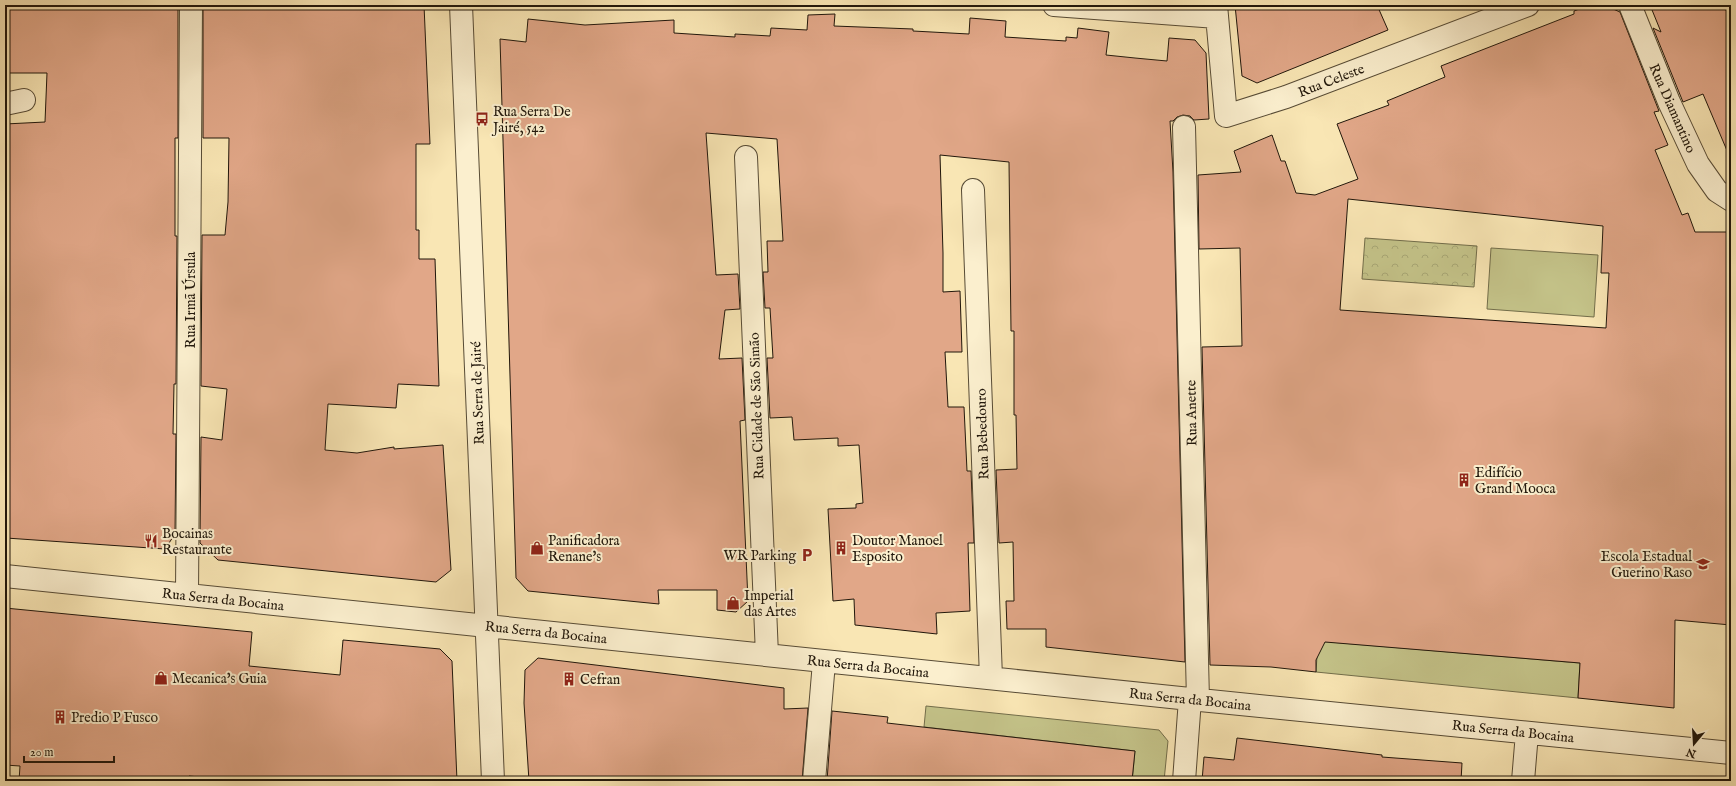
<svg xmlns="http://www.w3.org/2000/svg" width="1736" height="786" font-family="'IM FELL English',serif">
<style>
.forest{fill:url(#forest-crowns);stroke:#726d4a}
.garden{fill:#c4c389;stroke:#726d4a}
.building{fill:#e1a788;stroke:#21170b;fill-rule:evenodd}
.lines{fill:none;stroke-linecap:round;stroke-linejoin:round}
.minor-casing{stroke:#574b35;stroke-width:24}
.minor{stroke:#fbefce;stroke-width:22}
.labels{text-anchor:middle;stroke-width:4;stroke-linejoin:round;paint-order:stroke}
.street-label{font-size:14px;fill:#21170b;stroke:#fbefce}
.poi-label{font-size:14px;fill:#21170b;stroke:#fbefce;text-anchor:start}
</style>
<defs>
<pattern id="forest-crowns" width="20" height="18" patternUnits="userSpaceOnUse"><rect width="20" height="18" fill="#c4c389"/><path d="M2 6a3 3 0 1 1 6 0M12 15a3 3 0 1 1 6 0" fill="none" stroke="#a8a775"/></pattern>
</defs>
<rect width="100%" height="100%" fill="#f9e6b4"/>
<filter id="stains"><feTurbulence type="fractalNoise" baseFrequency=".005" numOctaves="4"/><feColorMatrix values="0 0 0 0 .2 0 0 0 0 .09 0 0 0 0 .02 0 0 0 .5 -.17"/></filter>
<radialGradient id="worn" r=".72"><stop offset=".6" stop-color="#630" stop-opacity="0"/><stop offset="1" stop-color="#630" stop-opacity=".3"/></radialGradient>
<path class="forest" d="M1365 238 1477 246 1474 287 1362 279Z"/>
<path class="garden" d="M1491 248 1598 255 1594 317 1487 309Z
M1318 641 1580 663 1578 698 1316 672Z
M926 706 1159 730 1168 741 1164 781H1132L1135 751 924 727Z"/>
<path class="building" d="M5 5H178V138H175V236H177L176 384H174L173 434H176L175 534 165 549 6 538 5 419H8L5 370V124L45 122 47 73H5Z
M203 5H424L430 144H416V230H419V259H435L439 386 398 384 396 408 328 404 325 450 357 453 394 447V449L443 445 451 570 436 582 218 560 200 543 201 437 222 440 227 389 201 386 202 235H225L228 202 229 138H203Z
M1235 5H1377L1388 30 1257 83 1242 76Z
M1590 5H1604L1620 12 1659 111 1654 112 1668 145 1655 150 1682 215 1688 213 1695 232H1731V625L1675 620 1674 708 1578 698 1580 663 1325 642 1316 660V672L1271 667 1210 665 1202 347 1242 346 1241 295 1240 248 1199 249 1198 175 1241 172 1234 151 1272 135 1281 161H1285L1296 193 1315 195 1358 179 1337 124 1389 105 1387 101 1445 77 1441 66 1574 14V11ZM1348 199 1603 226 1601 273H1609L1606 328 1340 310Z
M1650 5H1724L1731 23V160L1703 94 1683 102 1653 28 1661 32Z
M835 14 834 26 913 29V31L969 34 970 18 1006 21 1005 37 1066 41V37L1077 38 1078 28 1109 32 1106 55 1135 58 1167 61 1169 38 1195 40 1206 53 1209 119 1194 120 1190 116 1183 115 1177 117 1173 121H1170L1173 172 1185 662 1046 647V629H1007L1006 601H1014L1013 542 999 543 996 470 1017 469 1016 415H1014V331H1011L1009 162 940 155 943 253V292L960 291 962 352H945L948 407H964L967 471H971L974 543H968L970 611 936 613 937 634 855 625 854 599 833 601 828 509 856 508V504L863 503 859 445 838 446V438L794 440 792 417 770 418 767 358H773L770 308H765L763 272H768L767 241H783L777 139 706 133 716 275 738 274 740 309 725 310 719 359 742 358 745 420 740 421 748 601 736 612 717 610V590H658L659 604 528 591 516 578 500 39 526 42 528 19 585 25 674 20V33L735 37V34L770 36 771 28 807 30 808 15Z
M5 608 252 632 249 666 340 675 343 640 440 649 452 661 457 781H239L189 776V781H19L20 766 5 765Z
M538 658 784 688V709L808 708 802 781H529L524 703 525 670Z
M832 711 888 717 887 723 1135 751 1132 781H827Z
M1237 738 1382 755V757L1462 763 1461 781H1202L1204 757 1234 760Z"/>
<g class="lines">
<g class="minor-casing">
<path id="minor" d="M461 5 493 781
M1054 5 1217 17
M1216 5 1226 116 1286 97 1528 5
M1630 5 1669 102 1698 164 1717 191 1731 200
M5 104 24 100
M1184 127 1198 700
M746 157 767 655
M973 190 991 678
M5 576 1190 699 1731 753
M187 595 191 5
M814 781 824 662
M1184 781 1190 699
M1523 781 1527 733"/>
</g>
<use href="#minor" class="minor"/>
</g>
<defs>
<g id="bus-bare" transform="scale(1.08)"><path d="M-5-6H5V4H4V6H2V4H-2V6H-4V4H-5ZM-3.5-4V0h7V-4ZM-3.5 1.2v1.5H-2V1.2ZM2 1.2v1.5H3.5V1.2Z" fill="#8f2418" stroke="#fbefce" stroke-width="2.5" paint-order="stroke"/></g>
<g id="building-bare" transform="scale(1.08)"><path d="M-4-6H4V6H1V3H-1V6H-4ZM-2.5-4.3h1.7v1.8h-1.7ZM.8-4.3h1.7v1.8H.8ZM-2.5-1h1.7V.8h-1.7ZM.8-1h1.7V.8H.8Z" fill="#8f2418" stroke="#fbefce" stroke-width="2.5" paint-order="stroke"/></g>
<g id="restaurant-bare" transform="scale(1.08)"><path d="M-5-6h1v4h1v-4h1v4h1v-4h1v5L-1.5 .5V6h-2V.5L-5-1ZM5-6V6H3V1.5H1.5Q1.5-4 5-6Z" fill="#8f2418" stroke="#fbefce" stroke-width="2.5" paint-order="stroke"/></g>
<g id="shop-bare" transform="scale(1.08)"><path d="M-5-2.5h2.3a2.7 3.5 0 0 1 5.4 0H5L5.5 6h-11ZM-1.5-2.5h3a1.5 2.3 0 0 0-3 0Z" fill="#8f2418" stroke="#fbefce" stroke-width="2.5" paint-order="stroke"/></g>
<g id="parking-bare" transform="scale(1.08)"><path d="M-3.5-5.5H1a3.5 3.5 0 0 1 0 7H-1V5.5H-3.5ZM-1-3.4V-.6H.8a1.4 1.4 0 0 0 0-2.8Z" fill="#8f2418" stroke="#fbefce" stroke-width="2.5" paint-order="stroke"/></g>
<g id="school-bare" transform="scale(1.08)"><path d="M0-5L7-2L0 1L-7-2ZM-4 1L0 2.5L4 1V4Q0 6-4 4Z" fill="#8f2418" stroke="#fbefce" stroke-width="2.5" paint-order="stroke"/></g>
</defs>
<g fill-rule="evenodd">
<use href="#bus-bare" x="482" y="119"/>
<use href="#building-bare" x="1464" y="480"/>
<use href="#restaurant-bare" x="151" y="541"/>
<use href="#shop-bare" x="537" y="548"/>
<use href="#building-bare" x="841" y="548"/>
<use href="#parking-bare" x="807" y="555"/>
<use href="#school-bare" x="1703" y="564"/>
<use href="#shop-bare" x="733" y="603"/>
<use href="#shop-bare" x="161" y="678"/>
<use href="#building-bare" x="569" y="679"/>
<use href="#building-bare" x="60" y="717"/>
</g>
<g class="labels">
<g class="street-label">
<text transform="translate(1331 80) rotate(-21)" y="5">Rua Celeste</text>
<text transform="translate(1673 108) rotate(66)" y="5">Rua Diamantino</text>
<text transform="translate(190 300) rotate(-90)" y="5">Rua Irmã Úrsula</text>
<text transform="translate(477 393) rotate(-92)" y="5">Rua Serra de Jairé</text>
<text transform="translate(756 406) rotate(-92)" y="5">Rua Cidade de São Simão</text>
<text transform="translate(1191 413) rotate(-91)" y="5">Rua Anette</text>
<text transform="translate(982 434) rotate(-92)" y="5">Rua Bebedouro</text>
<text transform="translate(223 599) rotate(6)" y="5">Rua Serra da Bocaina</text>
<text transform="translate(546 632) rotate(6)" y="5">Rua Serra da Bocaina</text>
<text transform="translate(868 666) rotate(6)" y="5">Rua Serra da Bocaina</text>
<text transform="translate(1190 699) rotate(6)" y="5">Rua Serra da Bocaina</text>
<text transform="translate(1513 731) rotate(6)" y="5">Rua Serra da Bocaina</text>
</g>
<g class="poi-label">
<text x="493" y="116">Rua Serra De<tspan x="493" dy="16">Jairé, 542</tspan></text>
<text x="1475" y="477">Edifício<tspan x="1475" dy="16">Grand Mooca</tspan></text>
<text x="162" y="538">Bocainas<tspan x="162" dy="16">Restaurante</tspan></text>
<text x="548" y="545">Panificadora<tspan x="548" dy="16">Renane's</tspan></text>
<text x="852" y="545">Doutor Manoel<tspan x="852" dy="16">Esposito</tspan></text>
<text x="796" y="560" text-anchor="end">WR Parking</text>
<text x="1692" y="561" text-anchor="end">Escola Estadual<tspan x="1692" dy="16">Guerino Raso</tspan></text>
<text x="744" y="600">Imperial<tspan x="744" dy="16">das Artes</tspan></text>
<text x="172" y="683">Mecanica's Guia</text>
<text x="580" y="684">Cefran</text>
<text x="71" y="722">Predio P Fusco</text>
</g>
</g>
<rect width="1736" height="786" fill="none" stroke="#f9e6b4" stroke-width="20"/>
<rect x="6" y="6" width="1724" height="774" fill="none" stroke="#21170b" stroke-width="2"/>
<rect x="10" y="10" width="1716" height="766" fill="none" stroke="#21170b"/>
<g transform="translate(1694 744) rotate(198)" stroke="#fbefce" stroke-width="3" paint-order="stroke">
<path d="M0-3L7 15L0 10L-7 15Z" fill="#21170b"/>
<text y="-6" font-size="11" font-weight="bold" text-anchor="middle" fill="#21170b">N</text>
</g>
<path d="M24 756v6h90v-6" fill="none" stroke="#21170b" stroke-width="2"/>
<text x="30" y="756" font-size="12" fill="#21170b" stroke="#fbefce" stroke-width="3" paint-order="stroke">20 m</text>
<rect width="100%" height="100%" filter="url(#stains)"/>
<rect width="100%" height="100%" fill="url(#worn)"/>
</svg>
